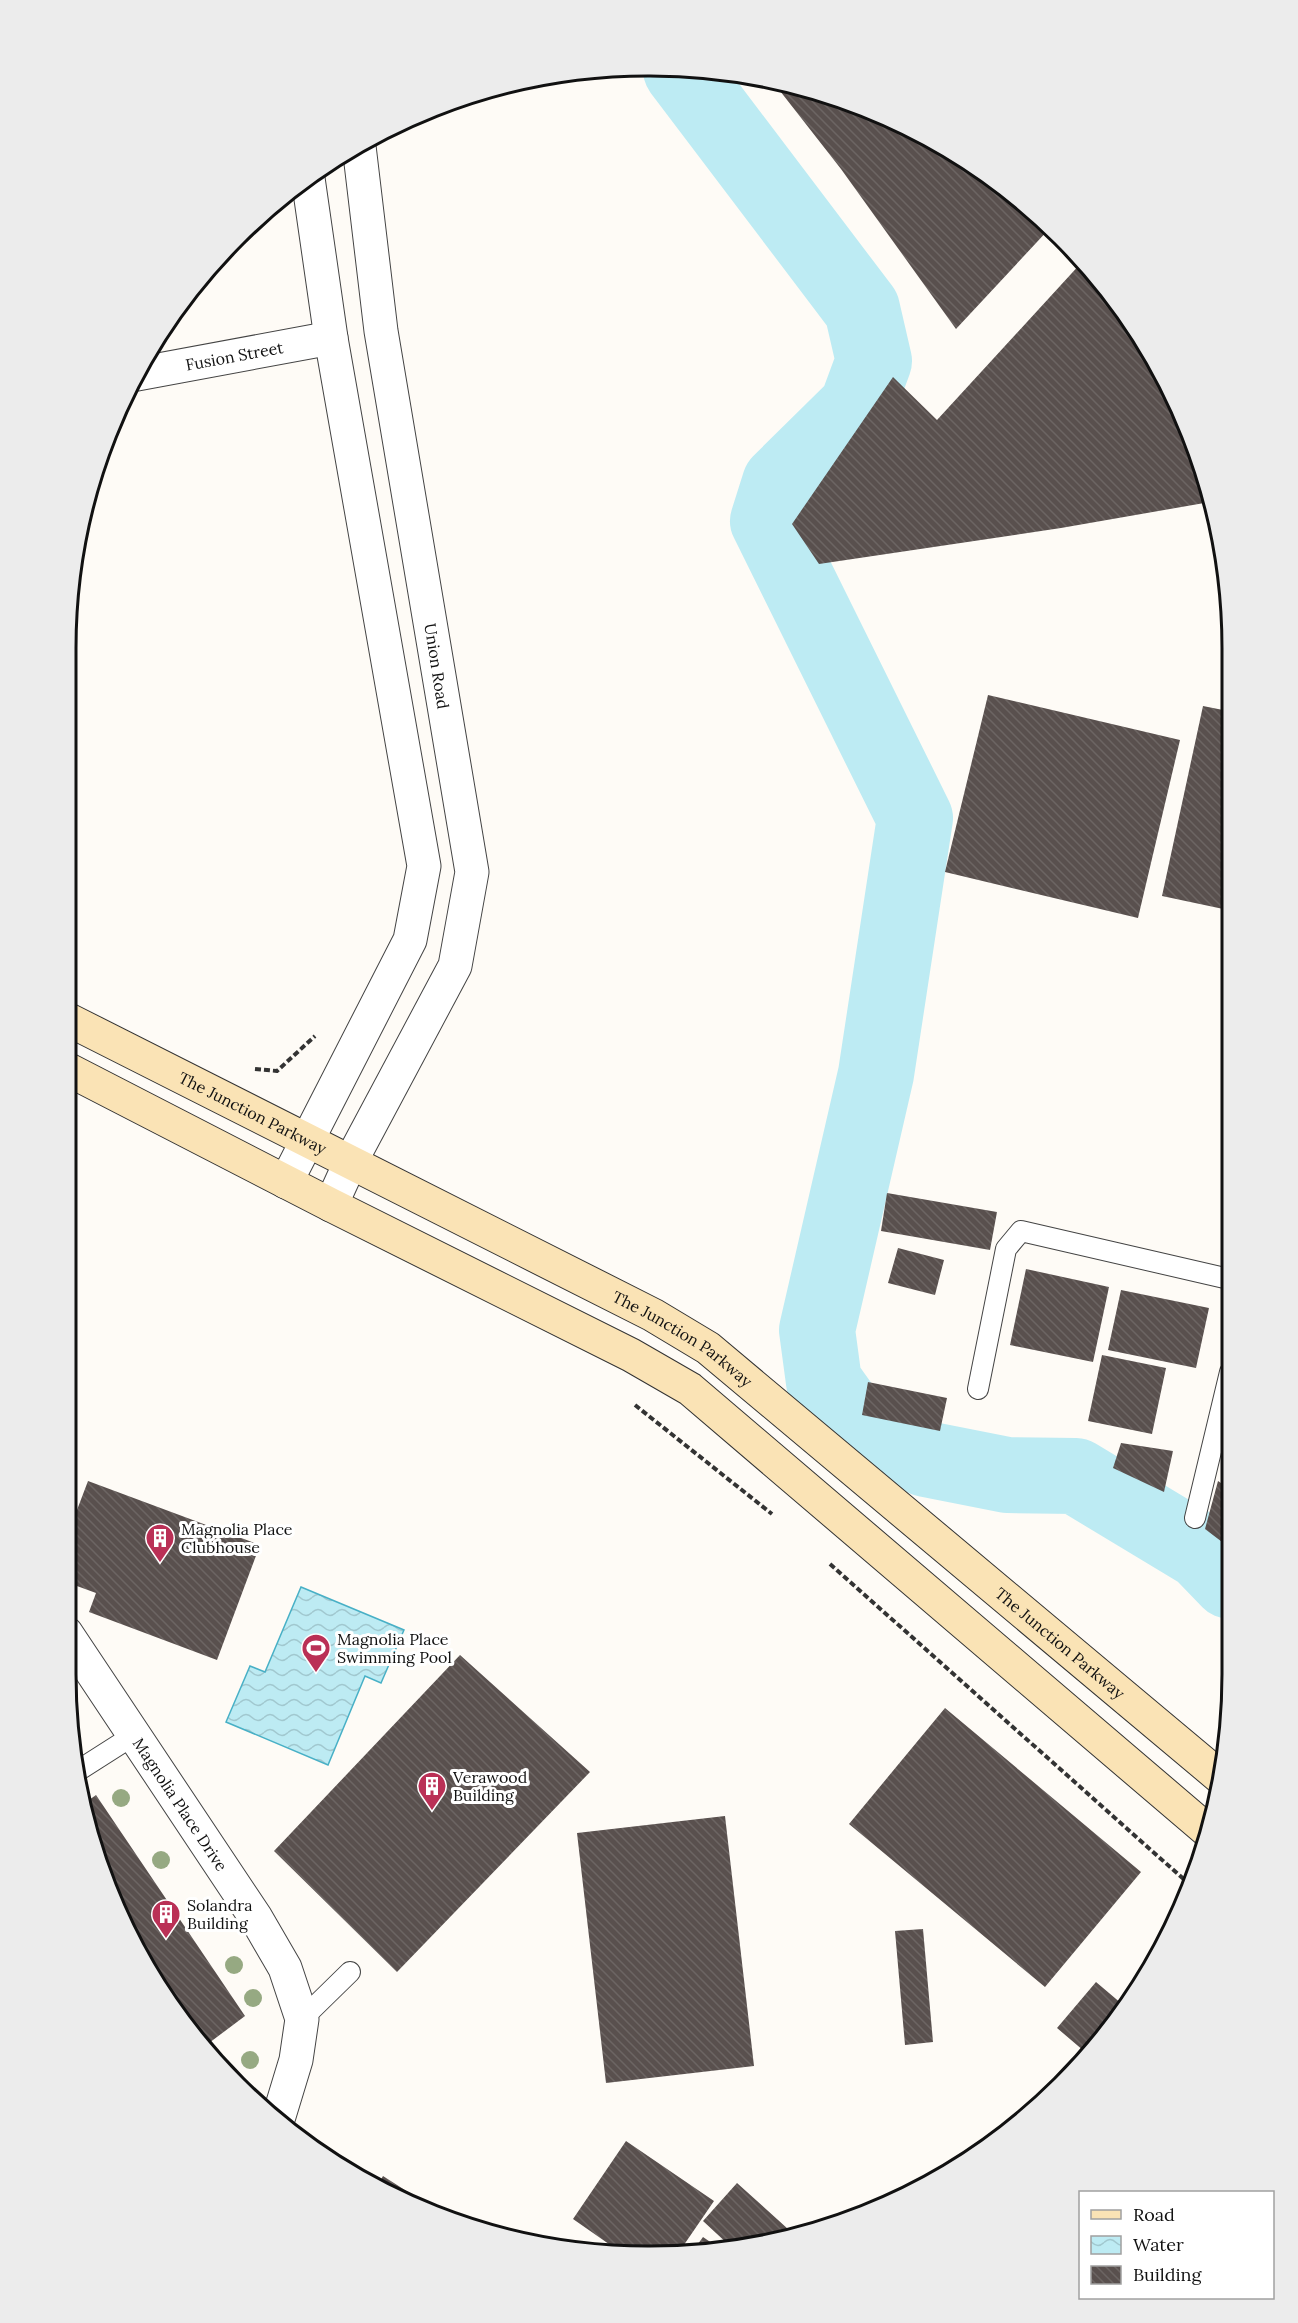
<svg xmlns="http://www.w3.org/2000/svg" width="1298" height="2323" font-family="Lora,serif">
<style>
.water{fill:url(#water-waves);stroke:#48b0c6;stroke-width:1.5}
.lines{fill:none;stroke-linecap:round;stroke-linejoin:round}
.river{stroke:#bdebf3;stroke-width:76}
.building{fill:url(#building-back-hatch)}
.lane-casing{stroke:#444;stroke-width:22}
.street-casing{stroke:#444;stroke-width:35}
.secondary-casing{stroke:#333;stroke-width:35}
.path{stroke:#333;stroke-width:4;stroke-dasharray:6 3;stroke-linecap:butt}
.lane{stroke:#fff;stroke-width:20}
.street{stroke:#fff;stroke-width:33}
.secondary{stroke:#fae3b5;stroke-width:33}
.tree{fill:#96a982}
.labels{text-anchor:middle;stroke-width:6;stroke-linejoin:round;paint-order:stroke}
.street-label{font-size:16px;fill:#111;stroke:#fff}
.poi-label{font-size:16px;fill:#111;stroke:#fff;text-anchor:start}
.rim{fill:none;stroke:#111;stroke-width:3}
</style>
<defs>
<pattern id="water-waves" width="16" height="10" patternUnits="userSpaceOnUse" patternTransform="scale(1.5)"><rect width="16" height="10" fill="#bdebf3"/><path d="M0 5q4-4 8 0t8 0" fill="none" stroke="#a1c8cf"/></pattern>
<pattern id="building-back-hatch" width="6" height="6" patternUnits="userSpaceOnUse" patternTransform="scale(1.5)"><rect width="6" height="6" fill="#59504e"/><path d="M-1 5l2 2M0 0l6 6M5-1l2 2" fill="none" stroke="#6c6563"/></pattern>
</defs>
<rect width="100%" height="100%" fill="#fefbf6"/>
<path class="water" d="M301 1587 404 1630 381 1683 365 1676 328 1765 226 1722 250 1666 265 1672Z"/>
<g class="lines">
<path class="river" d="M681 70 862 309 874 361 857 407 780 483 768 521 915 818 876 1074 817 1330 824 1382 854 1424 926 1459 1007 1475 1076 1476 1202 1552 1230 1581"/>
</g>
<path class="building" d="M773 82 836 97 940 144 1050 228 956 329 841 169Z
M1082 262 1134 325 1201 461 1210 502 1061 528 819 564 792 524 893 377 937 420Z
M988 695 1180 740 1138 918 945 872Z
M1203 706 1228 711V910L1162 896Z
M887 1193 997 1212 990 1250 881 1231Z
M898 1248 944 1260 935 1295 888 1283Z
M1026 1269 1109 1287 1093 1362 1010 1345Z
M1121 1290 1209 1308 1196 1368 1108 1350Z
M1102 1355 1166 1368 1152 1434 1088 1421Z
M868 1382 947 1398 940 1431 862 1415Z
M1121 1443 1173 1451 1164 1492 1113 1468Z
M88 1481 260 1545 217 1660 89 1612 96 1593 66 1582V1539Z
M1218 1481 1230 1489V1548L1205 1529Z
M460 1655 590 1772 397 1972 274 1851Z
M945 1708 1141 1872 1045 1987 849 1824Z
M96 1795 245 2016 205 2046 187 2029 97 1862 82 1805Z
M725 1816 754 2066 606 2083 577 1833Z
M923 1929 933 2042 905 2045 895 1931Z
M1096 1982 1122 2004 1084 2051 1057 2028Z
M626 2141 714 2201 677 2255 616 2249 573 2219Z
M383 2176 422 2201 421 2202 379 2183Z
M737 2183 788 2229 785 2233 730 2246 703 2221Z
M703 2237 719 2248 690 2255Z"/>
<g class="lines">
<g class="lane-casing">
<path id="lane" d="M978 1389 1006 1249 1021 1231 1229 1279
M1195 1518 1230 1372
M76 1772 134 1735
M302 2019 350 1972"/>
</g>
<g class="street-casing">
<g id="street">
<path id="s1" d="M137 374 331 338"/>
<path d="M286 1182 410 940 424 866 331 338 308 178"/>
<path d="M331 1205 351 1161 455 966 472 872 381 331 359 146"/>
<path id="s2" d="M66 1633 256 1918 285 1968 302 2019 296 2060 279 2116"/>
</g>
</g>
<g class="secondary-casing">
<g id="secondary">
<path id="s3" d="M67 1019 653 1315 708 1348 1220 1777"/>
<path d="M67 1069 331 1205 631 1355 690 1389 1209 1832"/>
</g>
</g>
<path class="path" d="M255 1069 277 1071 315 1036
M635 1405 772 1514
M830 1564 1188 1883"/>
<use href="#lane" class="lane"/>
<use href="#street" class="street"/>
<use href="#secondary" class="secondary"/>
</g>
<g class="tree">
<circle cx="121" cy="1798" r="9"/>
<circle cx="161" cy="1860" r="9"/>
<circle cx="234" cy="1965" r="9"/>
<circle cx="253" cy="1998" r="9"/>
<circle cx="250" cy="2060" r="9"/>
</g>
<defs>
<g id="building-pin" transform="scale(1.5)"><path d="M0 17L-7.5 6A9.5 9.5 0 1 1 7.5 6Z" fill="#ba3056" stroke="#fff"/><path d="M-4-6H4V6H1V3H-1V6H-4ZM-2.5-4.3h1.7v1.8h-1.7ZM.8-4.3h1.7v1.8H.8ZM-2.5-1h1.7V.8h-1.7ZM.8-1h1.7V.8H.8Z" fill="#fff"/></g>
<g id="stadium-pin" transform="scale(1.5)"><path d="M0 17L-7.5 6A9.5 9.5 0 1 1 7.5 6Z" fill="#ba3056" stroke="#fff"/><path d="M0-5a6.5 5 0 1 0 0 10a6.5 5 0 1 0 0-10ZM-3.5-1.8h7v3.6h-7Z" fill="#fff"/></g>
</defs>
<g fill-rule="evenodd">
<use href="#building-pin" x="160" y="1538"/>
<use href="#stadium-pin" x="316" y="1648"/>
<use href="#building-pin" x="432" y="1786"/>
<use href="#building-pin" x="166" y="1914"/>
</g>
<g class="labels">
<g class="street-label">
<text dy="6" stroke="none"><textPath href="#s1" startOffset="99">Fusion Street</textPath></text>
<text transform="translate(437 666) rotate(81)" y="6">Union Road</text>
<text dy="6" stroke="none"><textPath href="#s3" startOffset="208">The Junction Parkway</textPath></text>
<text dy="6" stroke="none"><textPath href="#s3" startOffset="694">The Junction Parkway</textPath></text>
<text dy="6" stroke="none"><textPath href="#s3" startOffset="1180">The Junction Parkway</textPath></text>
<text dy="6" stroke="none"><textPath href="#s2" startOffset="206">Magnolia Place Drive</textPath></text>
</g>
<g class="poi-label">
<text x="181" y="1535">Magnolia Place<tspan x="181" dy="18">Clubhouse</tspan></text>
<text x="337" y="1645">Magnolia Place<tspan x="337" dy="18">Swimming Pool</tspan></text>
<text x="453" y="1783">Verawood<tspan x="453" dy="18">Building</tspan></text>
<text x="187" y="1911">Solandra<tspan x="187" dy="18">Building</tspan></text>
</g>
</g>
<path d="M0 0H1298V2323H0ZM648 76H650A572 572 0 0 1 1222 648V1674A572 572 0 0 1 650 2246H648A572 572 0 0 1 76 1674V648A572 572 0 0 1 648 76Z" fill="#ececec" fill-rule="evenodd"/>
<path class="rim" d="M648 76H650A572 572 0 0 1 1222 648V1674A572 572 0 0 1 650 2246H648A572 572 0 0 1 76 1674V648A572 572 0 0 1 648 76Z"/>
<rect x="1079" y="2191" width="195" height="108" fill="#ffffff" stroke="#a0a0a0" stroke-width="1.5"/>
<rect x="1091" y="2210" width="30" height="9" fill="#fae3b5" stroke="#a0a0a0" stroke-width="1.5"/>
<text x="1133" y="2221" font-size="18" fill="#111111">Road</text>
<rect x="1091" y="2236" width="30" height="18" fill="url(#water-waves)" stroke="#a0a0a0" stroke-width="1.5"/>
<text x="1133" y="2251" font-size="18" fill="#111111">Water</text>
<rect x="1091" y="2266" width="30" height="18" fill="url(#building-back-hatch)" stroke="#a0a0a0" stroke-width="1.5"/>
<text x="1133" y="2281" font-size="18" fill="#111111">Building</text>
</svg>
